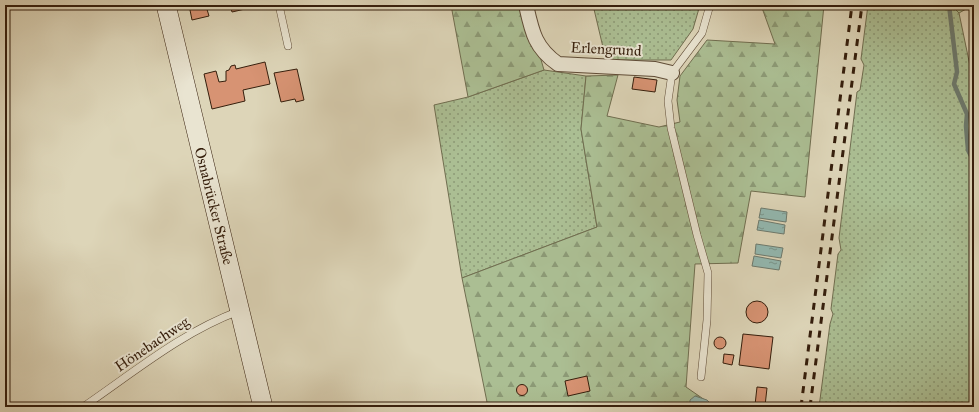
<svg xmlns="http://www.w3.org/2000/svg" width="979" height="412" font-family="'IM FELL Great Primer',serif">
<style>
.grass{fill:url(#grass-dots);stroke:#706e50}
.forest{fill:url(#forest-firs);stroke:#706e50}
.water{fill:url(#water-ripples);stroke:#6d7a6e}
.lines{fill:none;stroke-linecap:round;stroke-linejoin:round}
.stream{stroke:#6d7a6e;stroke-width:4.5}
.building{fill:#d79373;stroke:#351e0c}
.lane-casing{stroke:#5f4c37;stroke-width:8}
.street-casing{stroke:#5f4c37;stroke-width:16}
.secondary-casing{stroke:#351e0c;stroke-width:20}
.lane{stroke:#e9e4d1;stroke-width:7}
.street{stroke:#e9e4d1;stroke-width:14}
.secondary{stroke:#e9e4d1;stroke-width:19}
.rail{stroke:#351e0c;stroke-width:3;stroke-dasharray:7 7;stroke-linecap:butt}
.labels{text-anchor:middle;stroke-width:4;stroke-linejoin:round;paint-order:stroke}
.street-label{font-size:15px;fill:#351e0c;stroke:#e9e4d1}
</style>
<defs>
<pattern id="grass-dots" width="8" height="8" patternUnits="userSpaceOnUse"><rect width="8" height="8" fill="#abbe93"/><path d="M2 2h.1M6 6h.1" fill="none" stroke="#8c9a76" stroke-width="1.8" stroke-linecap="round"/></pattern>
<pattern id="forest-firs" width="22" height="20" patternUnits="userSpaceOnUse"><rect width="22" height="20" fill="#abbe93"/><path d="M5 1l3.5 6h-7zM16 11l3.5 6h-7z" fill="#8c9a76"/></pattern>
<pattern id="water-ripples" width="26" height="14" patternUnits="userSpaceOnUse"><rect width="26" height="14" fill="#93b8b0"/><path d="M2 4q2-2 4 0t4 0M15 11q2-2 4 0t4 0" fill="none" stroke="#79958e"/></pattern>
</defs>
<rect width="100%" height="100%" fill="#ddd5b8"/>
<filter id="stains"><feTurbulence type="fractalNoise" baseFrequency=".005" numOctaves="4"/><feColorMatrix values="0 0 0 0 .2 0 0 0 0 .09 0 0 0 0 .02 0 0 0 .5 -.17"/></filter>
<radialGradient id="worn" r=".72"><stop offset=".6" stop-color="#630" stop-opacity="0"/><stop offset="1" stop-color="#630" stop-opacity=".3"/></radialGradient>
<path class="grass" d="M593 5H700L693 29 671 60H606Z
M868 5H951L959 13 974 85V407H819L830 324 833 314 831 309 838 254 841 250 839 238 857 92 860 90 864 65 861 59Z
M544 70 586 76 581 129 597 227 462 278 434 105 468 97Z"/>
<path class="forest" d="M451 5H525L544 70 468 97Z
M761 5H824L805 197 751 191 738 263 695 264 686 387 715 407H689L684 403 669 407H488L462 278 597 227 581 129 586 76 618 75 607 116 659 127 680 122 677 100 680 76 707 40 775 44Z
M951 5H973L959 13Z"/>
<path class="water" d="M761 208 787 212 786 222 759 218Z
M759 220 785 225 784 234 757 230Z
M756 244 783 248 781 258 755 254Z
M754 256 781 261 779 270 752 266Z
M695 396 707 400 714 407H690V400Z"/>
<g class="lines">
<path class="stream" d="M949 5 957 72 954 84 967 114 966 126 968 150 974 162"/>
</g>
<path class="building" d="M189 5H210L206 6 209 16 192 20Z
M230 5H244L245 9 232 12Z
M265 62 270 84 243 90 245 101 212 109 204 74 216 71 219 82 226 81V71L229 70 231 66 235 65 236 69Z
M297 69 304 100 296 102 295 99 281 102 274 73Z
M634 77 657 80 655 92 632 89Z
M746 312a11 11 0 1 1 22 0a11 11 0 1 1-22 0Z
M743 334 773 337 769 369 739 365Z
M714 343a6 6 0 1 1 12 0a6 6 0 1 1-12 0Z
M724 354 734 355 732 365 723 363Z
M587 376 590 391 568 396 565 381Z
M516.5 390a5.5 5.5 0 1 1 11 0a5.5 5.5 0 1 1-11 0Z
M757 387 767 388 765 406 755 405Z"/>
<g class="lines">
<g class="lane-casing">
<path id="lane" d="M279 5 288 46
M701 377 707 320 708 273 697 235 671 128 668 101 672 73 702 33 710 5
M83 407C133 373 182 332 239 311"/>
</g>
<g class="street-casing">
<path id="street" d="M526 5C532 32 535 48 558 64L655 69 672 73"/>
</g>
<g class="secondary-casing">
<path id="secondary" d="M166 5 263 407"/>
</g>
<use href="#lane" class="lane"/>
<use href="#street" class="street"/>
<use href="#secondary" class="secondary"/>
<path class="rail" d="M801 407 852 5
M810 407 862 5"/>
</g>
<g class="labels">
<g class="street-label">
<text transform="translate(606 49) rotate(3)" y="5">Erlengrund</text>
<text transform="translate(214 206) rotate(76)" y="5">Osnabrücker Straße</text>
<text transform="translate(152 344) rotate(-34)" y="5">Hönebachweg</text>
</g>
</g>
<rect width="979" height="412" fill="none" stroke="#ddd5b8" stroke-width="20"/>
<rect x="6" y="6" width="967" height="400" fill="none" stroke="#351e0c" stroke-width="2"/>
<rect x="10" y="10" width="959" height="392" fill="none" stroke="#351e0c"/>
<rect width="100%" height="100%" filter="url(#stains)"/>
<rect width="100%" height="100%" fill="url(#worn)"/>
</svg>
